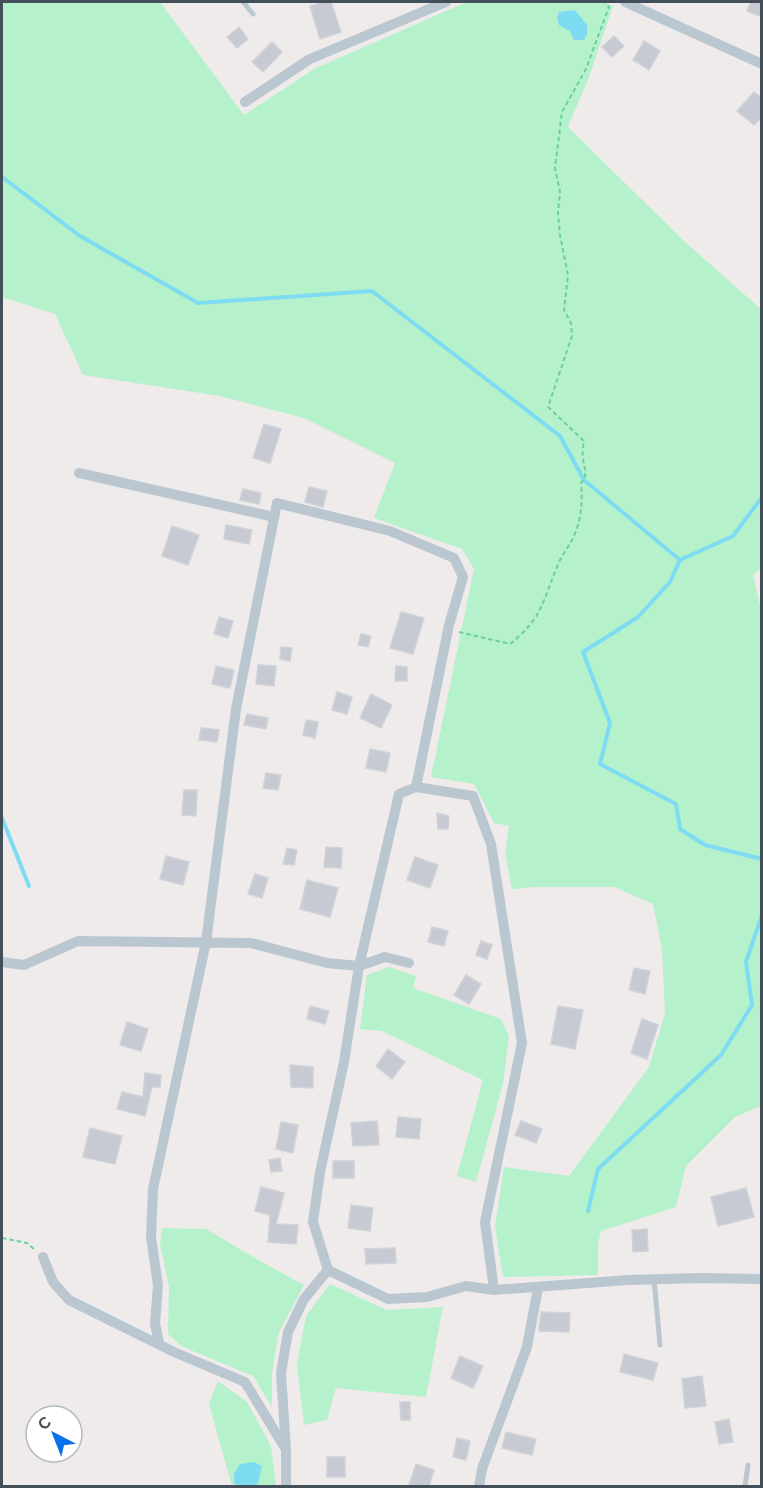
<svg xmlns="http://www.w3.org/2000/svg" width="763" height="1488" font-family="Raleway,sans-serif">
<style>
.green{fill:#b5f1cb}
.water{fill:#7edcf2}
.lines{fill:none;stroke-linecap:round;stroke-linejoin:round}
.stream{stroke:#7edcf2;stroke-width:4}
.building{fill:#c7cad2;stroke:#cfd2d8;stroke-width:1.5}
.path{stroke:#6bd19c;stroke-width:2;stroke-dasharray:4.5 3;stroke-linecap:butt}
.service{stroke:#bbc7d0;stroke-width:5}
.minor{stroke:#bbc7d0;stroke-width:10}
</style>
<rect width="100%" height="100%" fill="#efebeb"/>
<path class="green" d="M2 2H160L244 115 314 69 462 4 474 2H602L613 6 589 77 568 127 685 242 761 309 762 567 753 575 762 614 761 1106 735 1117 686 1166 676 1207 601 1231 598 1244V1275L503 1277 495 1226 504 1167 569 1176 649 1067 665 1013 662 950 653 904 614 887H534L512 889 505 852 509 826 494 823 474 784 431 777 474 569 462 549 374 518 395 463 304 418 220 396 83 375 55 314 2 297Z
M389 967 416 976 413 988 501 1019 509 1036 503 1084 476 1182 457 1176 483 1080 382 1031 360 1029 367 975Z
M162 1228 206 1229 262 1262 304 1285 279 1332 272 1372V1407L253 1376 181 1346 168 1334 169 1287 160 1244Z
M330 1284 387 1310 443 1307 426 1397 336 1388 327 1420 304 1425 297 1364 306 1316Z
M218 1381 247 1402 271 1446 276 1486H232L209 1404Z"/>
<path class="water" d="M575 10 587 25V34L584 40H574L570 31 559 25 557 18 559 12Z
M254 1462 262 1466 258 1483 255 1486H240L234 1483V1474L240 1464Z"/>
<g class="lines">
<path class="stream" d="M2 177 80 236 198 303 372 291 560 436 584 480 680 560 670 582 638 617 583 652 610 723 600 764 676 804 680 829 705 845 762 859
M680 560 733 536 762 497
M2 818 29 886
M588 1211 598 1169 721 1055 752 1005 746 962 762 915"/>
</g>
<path class="building" d="M324 2H331L341 32 320 39 310 6Z
M751 2H762V17L747 11Z
M239 27 248 39 237 48 227 37Z
M614 36 624 46 612 57 602 47Z
M644 41 660 51 649 70 633 60Z
M272 42 282 52 263 72 252 62Z
M754 92 762 98V117L754 125 737 111Z
M264 424 281 429 270 463 253 458Z
M309 487 327 491 323 507 305 502Z
M243 489 261 493 259 504 240 500Z
M226 525 252 530 249 544 224 539Z
M172 526 199 535 188 565 162 556Z
M401 612 424 618 413 654 390 648Z
M219 617 233 621 228 638 214 634Z
M361 634 371 636 368 647 358 645Z
M281 647 292 648 290 661 280 659Z
M258 665 276 666 274 686 256 684Z
M216 666 234 670 230 688 212 684Z
M396 666 407 667V681H395Z
M337 692 352 697 347 714 332 710Z
M371 694 392 705 381 728 360 718Z
M247 714 268 718 266 729 244 725Z
M306 720 318 722 315 738 303 735Z
M201 728 219 730 217 742 199 740Z
M370 749 390 753 386 772 366 768Z
M266 773 281 775 278 790 263 788Z
M184 790H197L196 816 182 815Z
M437 813 449 816 448 829H438Z
M326 847 342 848 341 868 324 867Z
M287 848 297 850 294 865 283 864Z
M166 856 189 862 183 885 160 879Z
M415 857 438 865 430 888 407 880Z
M255 874 268 878 262 898 248 894Z
M307 880 338 888 330 917 300 909Z
M432 927 448 931 444 946 428 942Z
M481 941 492 945 487 959 476 955Z
M634 968 650 971 645 994 629 990Z
M466 975 481 984 469 1004 454 995Z
M310 1006 329 1011 325 1024 307 1019Z
M558 1006 583 1010 575 1049 551 1044Z
M642 1019 658 1025 647 1059 631 1053Z
M127 1022 148 1029 141 1051 120 1045Z
M388 1049 405 1062 392 1079 376 1066Z
M290 1065 313 1067V1088L291 1087Z
M145 1073 161 1075 160 1087H152L145 1116 117 1109 122 1092 143 1097Z
M398 1117 421 1119 419 1139 396 1137Z
M377 1121 379 1145 353 1146 351 1123Z
M521 1121 542 1129 536 1143 515 1135Z
M281 1122 298 1125 293 1153 276 1149Z
M90 1128 122 1136 115 1164 83 1157Z
M280 1158 282 1171 271 1172 269 1160Z
M333 1161H354V1178H333Z
M261 1187 284 1193 276 1224 298 1225 296 1244 268 1242 270 1215 255 1211Z
M746 1188 754 1217 718 1226 711 1197Z
M351 1205 373 1208 370 1231 348 1228Z
M647 1229 648 1251 633 1252 632 1230Z
M395 1248 396 1263 366 1264 365 1249Z
M541 1312 570 1313 569 1332 539 1331Z
M624 1354 658 1363 653 1380 620 1372Z
M460 1356 483 1366 473 1388 451 1378Z
M702 1376 706 1406 685 1408 682 1379Z
M400 1402H410V1420H401Z
M729 1419 733 1442 719 1444 715 1422Z
M506 1432 536 1439 532 1455 502 1448Z
M457 1438 470 1441 466 1460 453 1457Z
M327 1457H345V1477H327Z
M416 1464 434 1470 429 1486 409 1485Z"/>
<g class="lines">
<path class="path" d="M459 632 510 644C544 617 543 599 559 562 563 554 569 546 573 538 581 521 583 502 581 483 589 474 584 469 583 458 582 453 583 446 584 441L548 407 572 336 571 323 564 310 568 275 560 235 558 213 560 192 555 168 562 112 586 69 609 7 605 2
M2 1238 27 1243 36 1251"/>
<path class="service" d="M243 2 253 14
M654 1279 660 1345
M745 1486 748 1465"/>
<path class="minor" d="M625 2 762 64
M245 102 310 59 446 2
M79 473 274 517
M416 787 473 796 491 844 522 1043 485 1222 494 1290
M2 962 24 965 78 941 251 943 327 963 359 966 385 957 409 963
M43 1257 53 1282 69 1300 174 1352 245 1382 285 1448
M328 1270 388 1299 427 1297 466 1286 494 1290 628 1280 700 1278 762 1279
M159 1343 155 1324 158 1285 151 1237 153 1189 206 942 236 709 277 503 390 531 454 558 463 577 449 625 416 787 399 794 359 966 344 1062 320 1172 313 1222 328 1270 304 1299 288 1332 281 1373 286 1450V1486
M479 1486 482 1469 527 1347 538 1288"/>
</g>
<rect width="763" height="1488" fill="none" stroke="#43505a" stroke-width="6"/>
<g transform="translate(54 1434) rotate(318)"><circle r="28" fill="#ffffff" stroke="#b4b9bd" stroke-width="1.5"/>
<path d="M0-4.5L10 22L0 15L-10 22Z" fill="#0b71e8"/>
<text y="-9" font-size="16" font-weight="bold" text-anchor="middle" fill="#43505a">С</text>
</g>
</svg>
